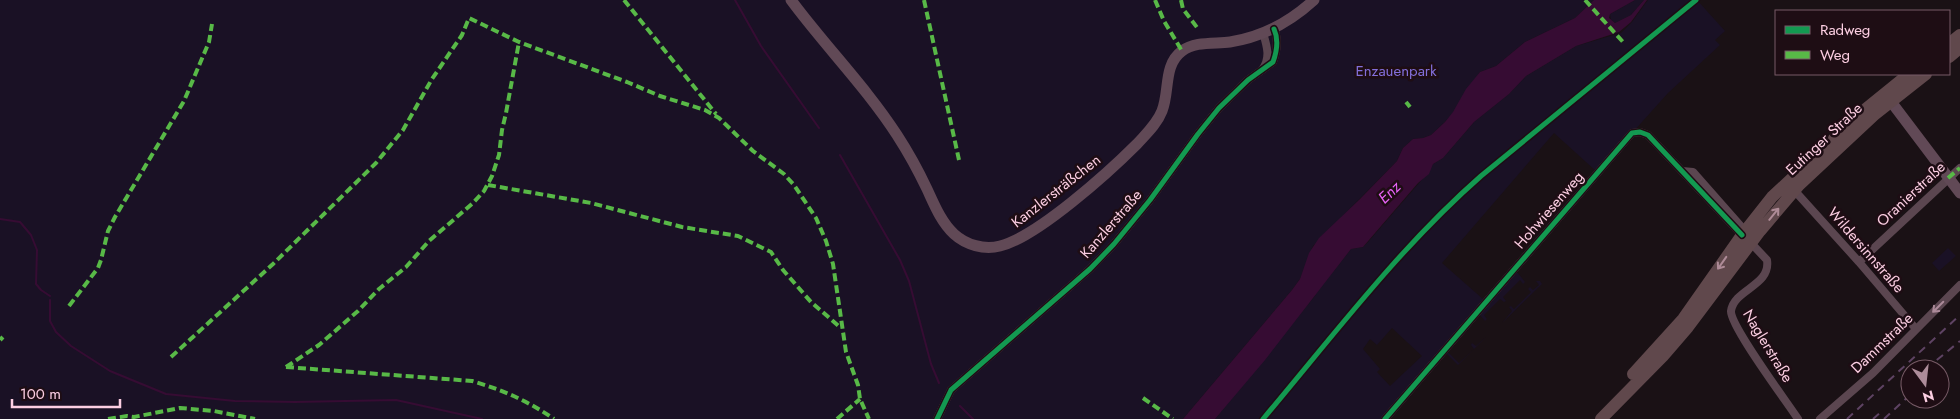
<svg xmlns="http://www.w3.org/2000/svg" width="1960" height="419" font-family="Jost,sans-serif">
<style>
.green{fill:#1a1125;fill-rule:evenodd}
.water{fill:#360c33}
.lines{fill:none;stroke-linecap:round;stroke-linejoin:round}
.stream{stroke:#360c33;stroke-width:2}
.street{stroke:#5b4650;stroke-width:8}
.secondary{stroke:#614956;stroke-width:11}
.primary{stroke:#60484c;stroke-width:12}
.rail{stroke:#5e4363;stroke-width:2;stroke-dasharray:8 6;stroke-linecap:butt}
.quiet{stroke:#58b947;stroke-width:4;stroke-dasharray:8 4;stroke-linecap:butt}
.cycleway-casing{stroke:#1e0d14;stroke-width:8}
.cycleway{stroke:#139951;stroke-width:5}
.oneway{stroke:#ae8b97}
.oneway2{stroke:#ac8a99}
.labels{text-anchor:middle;stroke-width:5;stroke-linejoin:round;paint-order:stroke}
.park-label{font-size:15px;fill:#836fdb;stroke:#1e0d14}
.street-label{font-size:15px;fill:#fccee2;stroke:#1e0d14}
.water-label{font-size:16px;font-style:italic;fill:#e762f6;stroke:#1e0d14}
</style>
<rect width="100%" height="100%" fill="#1a1115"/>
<path class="green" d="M0 0H1594L1575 18 1525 42 1496 66 1480 72 1453 113 1445 122 1431 135 1423 138 1413 139 1403 148 1397 161 1313 246 1300 279 1292 290 1183 419H0Z
M1635 0H1644L1631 15 1615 23 1611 20 1610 14Z
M1648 0H1692L1665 23 1697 0 1725 31 1715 40 1720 45 1668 93 1597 172 1554 133 1442 263 1484 300 1381 419H1215L1314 297 1317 292 1351 249 1363 247 1368 242 1426 175 1433 164 1443 158 1474 122 1509 94 1526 76 1576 46 1621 33 1632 22ZM1392 328 1422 356 1390 386 1377 372 1380 369 1363 349 1370 339 1377 345Z
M1948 248 1956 256 1939 271 1932 263Z
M1516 273H1518L1525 282 1523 284 1520 280 1503 297 1506 301 1504 302 1500 299 1484 315 1487 319 1485 321 1479 314Z
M1536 281H1540L1542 284 1502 323 1512 311 1509 307 1511 306 1514 309 1531 292 1528 289 1530 287 1533 290 1539 285Z
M1486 337 1458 365 1445 352H1448L1459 363 1474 349 1471 345 1472 343 1476 346Z"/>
<path class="water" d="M1594 0H1635L1610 14 1609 18 1615 23 1631 15 1644 0H1647L1631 22 1619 32 1576 46 1526 76 1509 94 1474 122 1443 158 1433 164 1429 174 1418 183 1363 247 1351 249 1265 360 1215 419H1183L1292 290 1300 279 1309 253 1319 238 1360 199 1397 161 1403 148 1413 139 1423 138 1431 135 1445 122 1453 112 1466 89 1480 72 1496 66 1525 42 1575 18Z"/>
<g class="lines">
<path class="stream" d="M735 0 761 46 819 128
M840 155 900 260 909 281 931 364 939 383
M0 219 20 222 31 235 37 250 36 284 41 290 50 296
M50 300V321L56 332 71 346 110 371 166 394 235 401 295 402 396 400 482 419
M960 406 973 419"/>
<path class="street" d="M1262 70C1271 58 1267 46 1263 33
M1682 171 1693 172 1745 231
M1794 190 1859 262 1916 329
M1751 243 1767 260C1771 286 1734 289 1731 311 1730 326 1787 402 1798 419
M1859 262 1960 168
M937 419 951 390 1090 269 1114 244 1150 200 1198 134 1219 108 1248 80 1273 62C1277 51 1279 40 1274 29
M1385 419 1632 133 1640 132 1648 135 1742 235
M1820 419 1873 373 1960 285"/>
<path class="secondary" d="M791 0C825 46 866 87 897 135 908 152 918 170 927 189 934 204 941 222 954 234 966 245 984 250 1000 246 1037 237 1109 172 1137 144 1146 134 1157 124 1162 111 1170 91 1163 65 1182 51 1195 41 1215 44 1230 42 1263 37 1290 22 1314 0
M1886 95 1960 193"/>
<path class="primary" d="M1949 44 1960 35
M1949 57 1960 48
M1633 374 1683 319 1742 235 1772 197 1867 108 1909 74
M1601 419 1663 356 1688 327 1760 231 1799 185 1874 115 1926 74"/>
<path class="rail" d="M1926 369 1960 341
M1847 419 1960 315
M1873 419 1883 410
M1884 419 1910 395"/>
<path class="quiet" d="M624 0 716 114
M924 0 959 160
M1155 0 1164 21 1182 51
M1181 0 1183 9 1199 30
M1585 0 1623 42
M1406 102 1410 107
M1948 178 1960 168
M488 185 591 203 682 227 738 236 771 252 783 270 811 302 841 328
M69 306 98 268 101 260 108 231 115 217 184 101 209 42 212 24
M0 337 3 340
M171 357 273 264 376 163 403 130 432 79 462 35 469 18 519 42 627 82 660 96 705 110 719 118 753 151 784 174 794 185 816 218 826 241 833 264 846 352 858 385 860 399 869 419
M286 367 319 345 358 311 379 289 406 267 429 241 473 203 484 191 492 176 499 155 502 130 506 113 519 42
M286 367 472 381C503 390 528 401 554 419
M1143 398 1173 419
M108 419 127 416 134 417 180 408 214 411 255 419
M837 419 860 399"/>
<g class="cycleway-casing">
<path id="cycleway" d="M937 419 951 390 1090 269 1114 244 1150 200 1198 134 1219 108 1248 80 1273 62C1277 51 1279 40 1274 29
M1263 419C1333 336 1399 248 1481 176L1696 0
M1385 419 1632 133 1640 132 1648 135 1742 235"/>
</g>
<use href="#cycleway" class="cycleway"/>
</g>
<defs><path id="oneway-shaft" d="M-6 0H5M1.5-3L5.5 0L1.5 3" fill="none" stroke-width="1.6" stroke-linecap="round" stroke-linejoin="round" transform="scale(1.25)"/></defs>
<g class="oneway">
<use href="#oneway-shaft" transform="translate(1774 214) rotate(-51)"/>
<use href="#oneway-shaft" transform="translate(1722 263) rotate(125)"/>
</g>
<use class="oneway2" href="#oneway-shaft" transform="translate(1938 307) rotate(135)"/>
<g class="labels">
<g class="park-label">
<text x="1396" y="76">Enzauenpark</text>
</g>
<g class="street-label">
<text transform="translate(1824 139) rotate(-43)" y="5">Eutinger Straße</text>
<text transform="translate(1056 191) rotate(-38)" y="5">Kanzlersträßchen</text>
<text transform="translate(1911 194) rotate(-43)" y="5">Oranierstraße</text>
<text transform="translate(1549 210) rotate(-49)" y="5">Hohwiesenweg</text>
<text transform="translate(1111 224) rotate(-49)" y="5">Kanzlerstraße</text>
<text transform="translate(1866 250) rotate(49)" y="5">Wildersinnstraße</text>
<text transform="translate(1882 343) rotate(-44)" y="5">Dammstraße</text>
<text transform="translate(1768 346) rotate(59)" y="5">Naglerstraße</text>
</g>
<g class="water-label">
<text transform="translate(1389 192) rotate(-44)" y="6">Enz</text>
</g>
</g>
<rect x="1775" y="10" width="175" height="65" fill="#1e0d14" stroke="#775a66"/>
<rect x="1785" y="26" width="25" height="8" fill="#139951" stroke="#775a66"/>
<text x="1820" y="35" font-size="15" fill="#fccee2">Radweg</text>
<rect x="1785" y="51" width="25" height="8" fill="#58b947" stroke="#775a66"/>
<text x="1820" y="60" font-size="15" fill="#fccee2">Weg</text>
<g transform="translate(1925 384) rotate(165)"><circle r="24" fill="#1e0d14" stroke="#775a66"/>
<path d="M0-4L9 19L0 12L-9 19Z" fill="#ad8c9a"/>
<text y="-8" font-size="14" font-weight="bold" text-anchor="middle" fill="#fccee2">N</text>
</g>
<path d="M12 399v8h108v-8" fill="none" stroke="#fccee2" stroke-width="2.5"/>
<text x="20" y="399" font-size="15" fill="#fccee2" stroke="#1e0d14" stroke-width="4" paint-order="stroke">100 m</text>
</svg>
